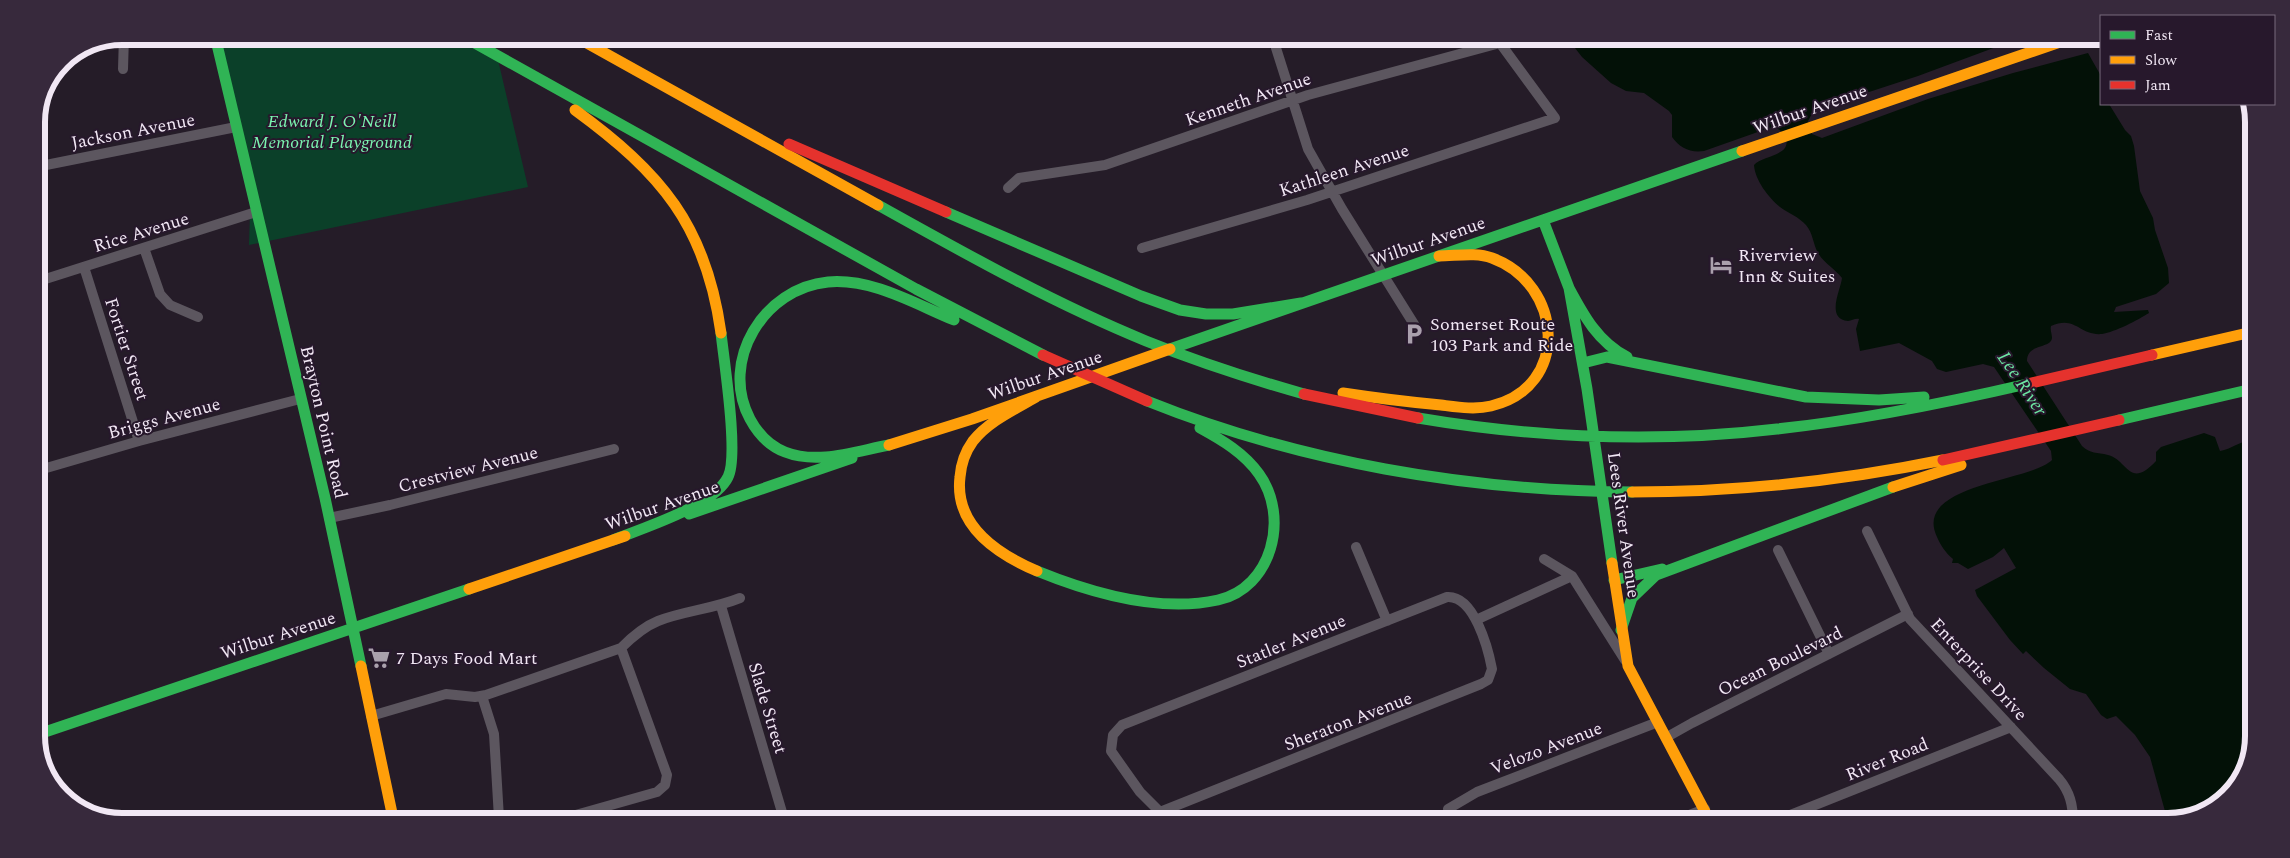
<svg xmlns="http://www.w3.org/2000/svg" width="2290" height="858" font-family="Spectral,serif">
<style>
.green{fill:#0b4029}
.water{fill:#031107}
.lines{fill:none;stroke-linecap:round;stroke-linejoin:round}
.street{stroke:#5c565f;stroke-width:10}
.fast{stroke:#30b455;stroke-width:11}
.slow{stroke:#ff9f0a;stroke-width:11}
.jam{stroke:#e5322d;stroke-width:11}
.labels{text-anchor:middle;stroke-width:4;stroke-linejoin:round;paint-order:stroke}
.street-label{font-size:18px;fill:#f1e7f4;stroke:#27182c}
.park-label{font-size:18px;font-style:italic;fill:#7bf4b0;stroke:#27182c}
.poi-label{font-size:18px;fill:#f1e7f4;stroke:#27182c;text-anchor:start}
.water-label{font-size:19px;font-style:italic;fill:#6de6a3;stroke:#27182c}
.rim{fill:none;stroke:#f1e7f4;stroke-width:6}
</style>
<rect width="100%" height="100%" fill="#251c28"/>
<path class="green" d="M212 36 482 37 494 43 528 187 249 245 251 183Z"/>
<path class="water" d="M1568 39 2015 40 1918 76 1814 110 1808 121 1812 134 1822 138 1928 99 2013 73 2088 53 2101 76V104H2109L2125 130 2131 136 2134 146 2140 191 2153 218 2155 230 2168 268 2169 283 2156 294 2116 307 2114 312 2148 310 2149 313C2138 320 2115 332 2102 334 2079 336 2076 315 2051 326 2050 330 2052 334 2052 338 2051 349 2027 343 2027 361L2082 446C2090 454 2097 452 2108 455 2128 460 2129 490 2156 461V452L2161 447 2204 433 2215 437 2220 451C2232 449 2241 440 2251 441L2249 764 2216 807 2168 822 2150 757 2135 735 2116 716 2107 719 2101 715 2086 694 2070 689 2044 668 2026 651 2023 654 2010 640 1977 596 1975 590 2016 568 2004 548 1993 557 1968 569 1958 563H1952L1953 559C1945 552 1941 546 1937 537 1912 484 2030 482 2052 460L2051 451 1994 367 1983 364 1946 372 1937 369 1932 361 1899 343 1860 351 1856 329 1859 319C1855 318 1852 321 1848 321 1825 319 1841 289 1842 278 1835 269 1824 263 1818 253 1813 244 1813 233 1806 225 1799 217 1788 213 1780 207 1768 197 1755 180 1754 165 1762 155 1794 156 1785 136 1782 131 1778 128 1772 127L1704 151C1690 153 1680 148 1672 137V115L1669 111 1644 93 1626 91 1611 83 1582 57Z"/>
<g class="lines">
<path class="street" d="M1276 48 1308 149 1342 209 1417 329
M123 69 124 36
M36 167 236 127
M1008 188 1019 178 1105 165 1308 95 1500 43 1555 118 1307 200 1142 248
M144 248 160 294 170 305 198 317
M84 267 139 441
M36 282 256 212
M36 471 139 441 300 399
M329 518 390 505 614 449
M1867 531 1910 619 2059 779C2070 792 2073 805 2073 822
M1356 547 1387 621
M1778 550 1829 654
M1544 559 1572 576 1625 660
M1447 597C1474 595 1488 648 1492 669L1488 680 1481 684 1160 812 1140 792 1111 751 1113 735 1122 725Z
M721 606 784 819
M1476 620 1572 576
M482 696 494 734 499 818
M371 716 446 694 475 697 486 695 621 648C632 637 643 627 658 621 683 611 713 609 740 598
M1667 737 1692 723 1908 614
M1448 809 1477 792 1658 722
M565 818 657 792 665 785 667 775 621 648
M1674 821 1705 809
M1775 821 2011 727"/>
<path class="fast" d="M215 36 325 498 361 666
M464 37 916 289 1043 355
M878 205C966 254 1053 303 1146 341 1198 362 1251 379 1304 394
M946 212 1141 296 1180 310 1206 314H1233L1301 303
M1543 220 1569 288 1587 389 1612 563
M1569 288C1584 316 1598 342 1627 357
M1170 349 1742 151
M1583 363 1607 357 1806 397 1879 400 1924 397
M1147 401C1299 462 1468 491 1632 492
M1418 418C1536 438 1658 443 1777 429 1862 420 1945 403 2027 384
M2119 420 2252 389
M889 445C856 451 818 465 785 452 769 446 757 432 750 419 719 361 764 288 828 282 872 278 915 304 954 320
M689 514 852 458
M613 540C643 528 714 506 728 477 739 456 724 361 721 333
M1037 571C1091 593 1159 613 1218 600 1272 588 1290 517 1259 474 1244 453 1222 440 1200 428
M1614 580 1662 569
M1621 630 1632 598 1656 575 1893 487
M36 735 469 589"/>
<path class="slow" d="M576 37 878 205
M575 110C661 173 706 225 721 333
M1742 151 2063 41
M2152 355 2252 332
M1343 393C1376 398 1408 402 1441 405 1457 407 1475 410 1491 406 1571 387 1563 284 1492 258 1476 252 1456 256 1439 256
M1036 397C1014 410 989 421 973 441 965 452 961 464 960 477 954 526 997 554 1037 571
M889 445 972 419 1170 349
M1893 487 1961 465
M1632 492C1736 492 1841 481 1943 460
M1612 563 1628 666 1710 821
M469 589 625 536
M361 666 393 818"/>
<path class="jam" d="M789 144 946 212
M1043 355 1147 401
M2027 384 2152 355
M1304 394 1418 418
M1943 460 2119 420"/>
</g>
<defs>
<g id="hotel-bare" transform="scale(1.725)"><path d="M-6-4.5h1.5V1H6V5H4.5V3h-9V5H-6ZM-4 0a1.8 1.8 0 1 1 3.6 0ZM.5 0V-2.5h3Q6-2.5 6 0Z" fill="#aaa0ad" stroke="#27182c" stroke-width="2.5" paint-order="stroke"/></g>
<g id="parking-bare" transform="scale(1.725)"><path d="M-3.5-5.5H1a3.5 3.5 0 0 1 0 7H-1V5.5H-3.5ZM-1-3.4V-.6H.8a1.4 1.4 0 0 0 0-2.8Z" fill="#aaa0ad" stroke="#27182c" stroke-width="2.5" paint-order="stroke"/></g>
<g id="supermarket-bare" transform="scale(1.725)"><path d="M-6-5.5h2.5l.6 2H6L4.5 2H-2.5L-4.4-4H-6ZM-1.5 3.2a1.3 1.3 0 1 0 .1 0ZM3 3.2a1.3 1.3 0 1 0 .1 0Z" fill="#aaa0ad" stroke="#27182c" stroke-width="2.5" paint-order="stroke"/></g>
</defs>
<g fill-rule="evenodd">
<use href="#hotel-bare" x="1721" y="265"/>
<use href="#parking-bare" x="1414" y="334"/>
<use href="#supermarket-bare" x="379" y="658"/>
</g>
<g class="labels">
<g class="street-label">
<text transform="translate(1248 99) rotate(-19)" y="6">Kenneth Avenue</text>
<text transform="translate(1810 109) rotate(-19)" y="6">Wilbur Avenue</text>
<text transform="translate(133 131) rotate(-11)" y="6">Jackson Avenue</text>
<text transform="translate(1344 170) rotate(-18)" y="6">Kathleen Avenue</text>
<text transform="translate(141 232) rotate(-17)" y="6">Rice Avenue</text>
<text transform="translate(1428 241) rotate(-19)" y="6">Wilbur Avenue</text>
<text transform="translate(127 349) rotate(72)" y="6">Fortier Street</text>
<text transform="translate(1045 375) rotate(-19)" y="6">Wilbur Avenue</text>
<text transform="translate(164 418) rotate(-15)" y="6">Briggs Avenue</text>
<text transform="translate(324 422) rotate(77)" y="6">Brayton Point Road</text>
<text transform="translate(468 469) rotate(-14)" y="6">Crestview Avenue</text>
<text transform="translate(662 505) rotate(-19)" y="6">Wilbur Avenue</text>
<text transform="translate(1624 525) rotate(82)" y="6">Lees River Avenue</text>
<text transform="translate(278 635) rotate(-18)" y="6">Wilbur Avenue</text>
<text transform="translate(1291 641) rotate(-22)" y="6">Statler Avenue</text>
<text transform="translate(1780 661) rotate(-26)" y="6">Ocean Boulevard</text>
<text transform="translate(1979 669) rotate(47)" y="6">Enterprise Drive</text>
<text transform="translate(768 708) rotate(73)" y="6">Slade Street</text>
<text transform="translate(1348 721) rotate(-21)" y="6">Sheraton Avenue</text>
<text transform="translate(1546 748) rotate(-21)" y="6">Velozo Avenue</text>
<text transform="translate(1887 759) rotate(-22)" y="6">River Road</text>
</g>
<g class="park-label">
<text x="332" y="127">Edward J. O'Neill<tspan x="332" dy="21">Memorial Playground</tspan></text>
</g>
<g class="poi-label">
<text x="1738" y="261">Riverview<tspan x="1738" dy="21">Inn &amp; Suites</tspan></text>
<text x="1430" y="330">Somerset Route<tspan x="1430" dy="21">103 Park and Ride</tspan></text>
<text x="396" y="664">7 Days Food Mart</text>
</g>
<g class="water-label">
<text transform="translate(2023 383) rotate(56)" y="7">Lee River</text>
</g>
</g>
<path d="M0 0H2290V858H0ZM122 45H2168A77 77 0 0 1 2245 122V736A77 77 0 0 1 2168 813H122A77 77 0 0 1 45 736V122A77 77 0 0 1 122 45Z" fill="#37293c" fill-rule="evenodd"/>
<path class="rim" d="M122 45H2168A77 77 0 0 1 2245 122V736A77 77 0 0 1 2168 813H122A77 77 0 0 1 45 736V122A77 77 0 0 1 122 45Z"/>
<rect x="2100" y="15" width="175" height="90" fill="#27182c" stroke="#786b7c"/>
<rect x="2110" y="31" width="25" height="8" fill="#30b455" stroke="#786b7c"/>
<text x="2145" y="40" font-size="15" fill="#f1e7f4">Fast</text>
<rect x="2110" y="56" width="25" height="8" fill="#ff9f0a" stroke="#786b7c"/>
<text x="2145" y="65" font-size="15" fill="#f1e7f4">Slow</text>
<rect x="2110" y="81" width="25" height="8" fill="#e5322d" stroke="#786b7c"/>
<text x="2145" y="90" font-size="15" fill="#f1e7f4">Jam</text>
</svg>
